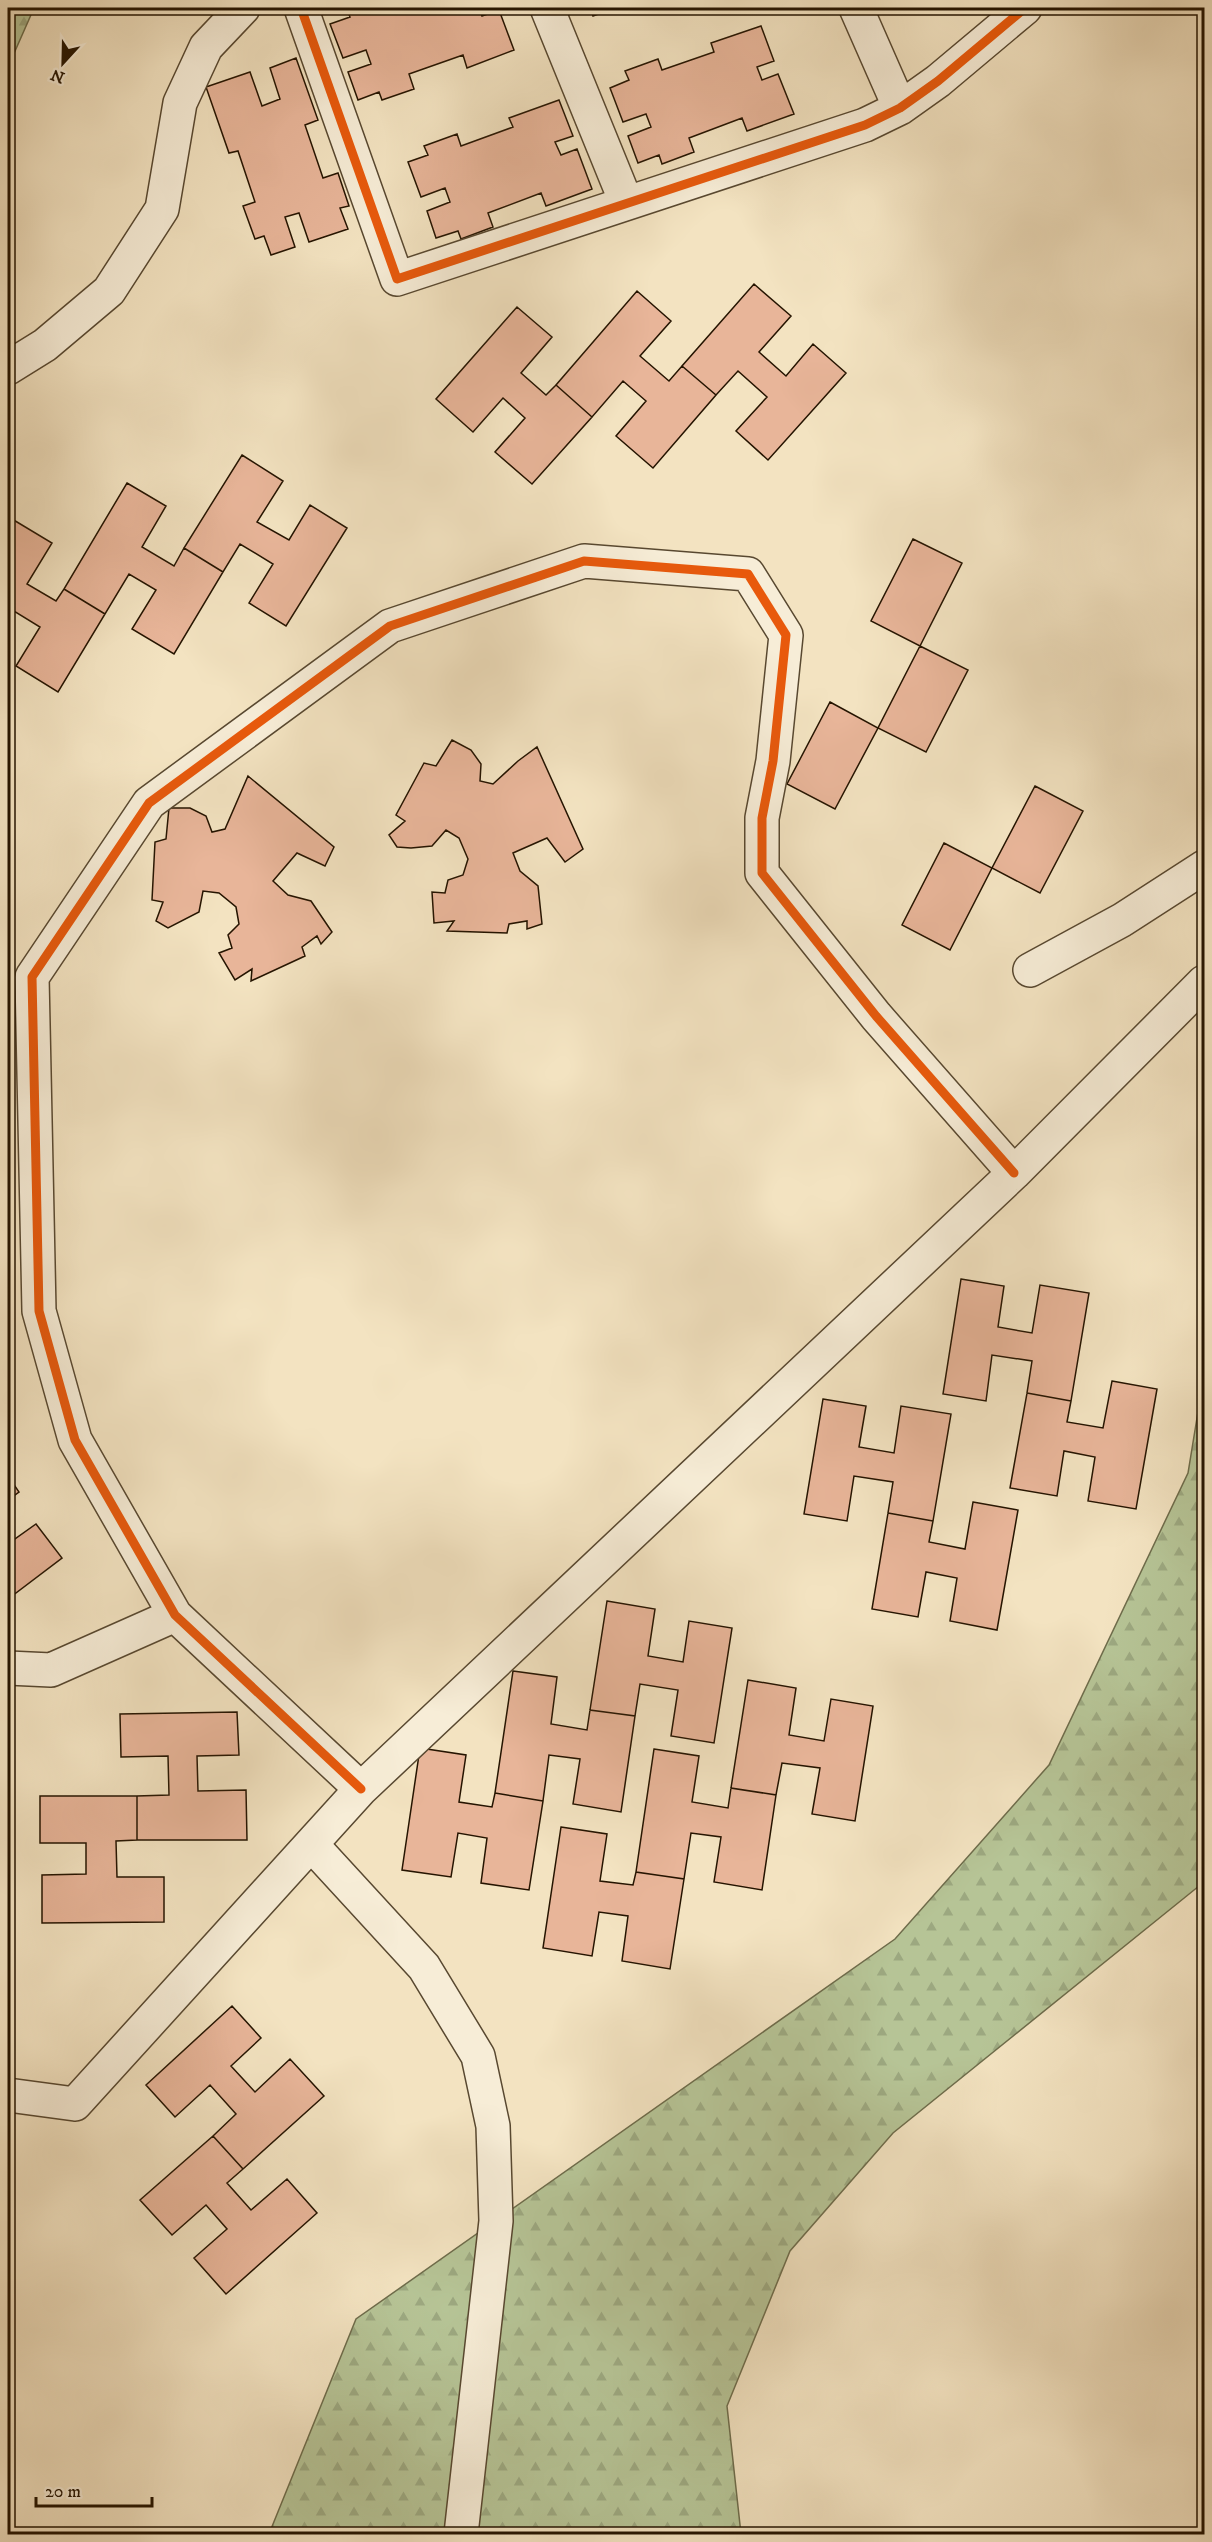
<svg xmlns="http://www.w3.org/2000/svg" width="1212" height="2542" font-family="'IM FELL DW Pica',serif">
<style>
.forest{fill:url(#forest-firs);stroke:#6e6c4b;stroke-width:1.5}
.building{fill:#e8b599;stroke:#251400;stroke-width:1.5}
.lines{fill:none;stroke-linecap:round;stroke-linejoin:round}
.minor-casing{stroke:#584830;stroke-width:36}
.minor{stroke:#f7edd7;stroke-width:33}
.cycleway-casing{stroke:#f7edd7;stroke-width:13}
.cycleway{stroke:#e8590c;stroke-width:9}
</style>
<defs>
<pattern id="forest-firs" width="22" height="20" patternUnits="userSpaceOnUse" patternTransform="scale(1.5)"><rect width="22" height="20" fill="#b6c496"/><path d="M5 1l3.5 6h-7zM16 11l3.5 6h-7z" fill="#9ca880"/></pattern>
</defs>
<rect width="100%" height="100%" fill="#f3e3c1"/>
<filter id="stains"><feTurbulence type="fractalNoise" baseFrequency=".00333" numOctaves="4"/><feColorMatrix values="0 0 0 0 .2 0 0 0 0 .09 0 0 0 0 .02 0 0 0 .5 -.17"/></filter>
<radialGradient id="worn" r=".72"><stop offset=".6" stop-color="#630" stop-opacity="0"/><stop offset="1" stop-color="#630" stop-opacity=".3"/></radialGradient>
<path class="forest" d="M8 8H34L8 67Z
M1204 1375V1882L893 2133 790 2251 727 2406 741 2534H269L356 2319 895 1939 1049 1765 1188 1473Z"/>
<path class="building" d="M346 8H479L482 16 499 10 514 50 467 68 463 55 409 74 414 89 382 100 379 92 358 100 348 72 371 64 366 50 343 58 330 24 350 17Z
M566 8H588L568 15Z
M590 8H615L593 16Z
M761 26 774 61 757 67 762 80 778 74 794 114 747 131 742 118 689 138 694 152 662 164 659 155 638 163 628 136 651 127 646 114 623 122 610 88 629 80 625 71 658 59 662 70 714 52 711 43Z
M296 58 318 120 305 125 323 178 338 173 349 206 340 208 348 229 309 242 299 213 285 217 295 247 271 255 264 236 255 239 243 206 255 202 238 151 229 153 206 87 250 72 262 106 280 99 270 68Z
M559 100 573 136 555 142 561 155 577 149 592 189 546 206 541 193 488 213 493 227 461 239 458 231 436 238 427 211 450 202 445 188 421 197 408 162 428 155 424 146 457 134 461 146 513 127 509 118Z
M754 284 791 316 759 352 786 376 813 344 846 373 768 460 736 431 767 397 738 371 716 395 682 366Z
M637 291 671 321 640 356 669 381 682 366 716 395 653 468 616 436 646 401 623 381 592 417 556 385Z
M517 307 552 337 521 373 546 395 556 385 592 417 532 484 495 452 525 418 503 398 473 432 436 399Z
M242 455 283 481 257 522 289 540 310 505 347 528 286 626 249 603 273 564 240 544 223 572 184 548Z
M127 483 166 506 142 547 174 566 184 548 223 572 174 654 132 629 156 590 129 574 105 614 64 589Z
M12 519 52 543 27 584 56 601 64 589 105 614 58 692 16 666 40 627 14 611 8 622V526Z
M913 539 962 563 920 646 871 621Z
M920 646 968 670 926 752 878 728Z
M830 702 878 728 835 809 787 784Z
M452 740 471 750 481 764 480 781 493 784 518 761 537 747 583 849 565 862 547 838 513 853 520 871 538 886 542 924 527 929V921L509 924 507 933 447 931 454 921 434 923 432 892 445 893 448 880 463 875 468 859 459 838 446 830 432 846 411 848 397 847 389 835 405 821 396 815 424 763 436 766Z
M248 776 334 847 325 866 297 853 273 881 288 895 311 901 332 932 321 944 317 936 302 947 305 956 251 981 252 969 235 980 219 953 232 948 228 935 239 924 236 907 219 893 203 891 199 912 168 928 156 921 163 902 152 900 155 842 166 839 169 808H190L206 816 212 832 225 829Z
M1035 786 1083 811 1040 893 992 868Z
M944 843 992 868 950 950 902 925Z
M961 1279 1004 1286 998 1327 1032 1333 1040 1285 1089 1293 1071 1401 1027 1393 1032 1361 992 1355 986 1401 943 1394Z
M1112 1381 1157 1389 1136 1509 1088 1501 1095 1457 1064 1451 1057 1496 1010 1488 1027 1393 1071 1401 1067 1422 1103 1428Z
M823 1399 866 1406 859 1447 894 1453 901 1406 951 1414 933 1521 888 1513 893 1482 854 1476 847 1521 804 1514Z
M8 1476 19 1492 8 1500Z
M973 1502 1018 1510 997 1630 950 1621 957 1578 926 1572 918 1617 872 1609 888 1513 933 1521 929 1542 965 1549Z
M36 1524 62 1558 8 1599V1544Z
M607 1601 655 1609 648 1656 683 1662 689 1621 732 1628 714 1743 671 1736 678 1690 640 1684 635 1716 590 1710Z
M513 1671 557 1677 551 1724 587 1730 590 1710 635 1716 621 1812 573 1804 580 1759 549 1755 543 1801 495 1793Z
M748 1680 796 1688 789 1735 824 1741 831 1699 873 1706 855 1821 812 1814 820 1768 782 1763 776 1795 731 1788Z
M237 1712 239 1755 197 1756 198 1791 246 1790 247 1840H137V1796L169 1795 168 1756 121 1757 120 1714Z
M420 1748 466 1755 459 1802 492 1807 495 1793 543 1801 529 1890 481 1883 487 1838 458 1833 451 1877 402 1870Z
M654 1749 699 1756 692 1802 728 1808 731 1788 776 1795 762 1890 714 1882 721 1837 691 1833 684 1879 636 1872Z
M40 1796H137V1840L116 1841 117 1877H164V1922L42 1923V1875L86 1874V1843H40Z
M561 1827 607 1834 600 1881 633 1885 636 1872 684 1879 670 1969 622 1961 628 1916 599 1912 592 1956 543 1948Z
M232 2006 261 2038 231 2066 255 2092 290 2059 324 2096 243 2169 213 2136 236 2114 210 2085 175 2117 146 2085Z
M213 2136 243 2169 227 2183 251 2210 287 2179 317 2213 226 2294 194 2258 227 2229 206 2205 172 2235 140 2200Z"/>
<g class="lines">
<g class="minor-casing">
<path id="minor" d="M301 8 397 279 865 125 900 108 938 81 1025 8
M547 8 626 202
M856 8 900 108
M8 368 45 345 109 291 162 209 180 103 206 47 243 8
M1030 970 1122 920 1204 867
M8 1668 51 1670 175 1615
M361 1789 175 1615 75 1440 39 1311 32 977 149 803 390 626 584 561 748 574 786 635 773 761 762 818V873L876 1016 1014 1173
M311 1844 424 1967 478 2056 493 2126 496 2221 461 2534
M8 2095 75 2104 361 1789 1014 1173 1204 982"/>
</g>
<use href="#minor" class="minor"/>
<g class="cycleway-casing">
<path id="cycleway" d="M301 8 397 279 865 125 900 108 938 81 1025 8
M361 1789 175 1615 75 1440 39 1311 32 977 149 803 390 626 584 561 748 574 786 635 773 761 762 818V873L876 1016 1014 1173"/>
</g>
<use href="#cycleway" class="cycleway"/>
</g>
<rect width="1212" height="2542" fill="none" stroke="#f3e3c1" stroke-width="30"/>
<rect x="9" y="9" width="1194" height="2524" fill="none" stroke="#251400" stroke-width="3"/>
<rect x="15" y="15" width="1182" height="2512" fill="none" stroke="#251400" stroke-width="1.5"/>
<g transform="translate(63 63) rotate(202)" stroke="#f7edd7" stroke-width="4.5" paint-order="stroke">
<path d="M0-4.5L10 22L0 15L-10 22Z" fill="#251400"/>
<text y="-9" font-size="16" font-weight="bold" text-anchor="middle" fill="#251400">N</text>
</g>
<path d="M36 2497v9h116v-9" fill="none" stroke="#251400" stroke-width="3"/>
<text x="45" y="2497" font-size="18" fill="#251400" stroke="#f7edd7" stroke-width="4.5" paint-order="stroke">20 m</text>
<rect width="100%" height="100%" filter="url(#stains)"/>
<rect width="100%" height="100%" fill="url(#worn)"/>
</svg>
